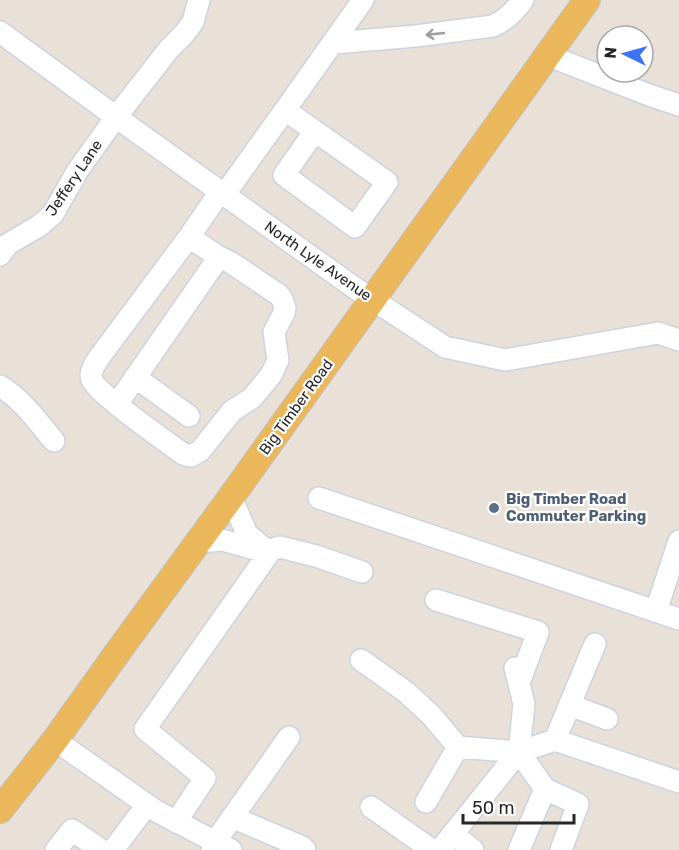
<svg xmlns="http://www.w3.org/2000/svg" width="679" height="850" font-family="Rubik,sans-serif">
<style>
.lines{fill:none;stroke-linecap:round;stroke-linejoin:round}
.minor-casing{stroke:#ced3e0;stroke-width:24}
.major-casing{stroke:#c3c3c3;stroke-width:28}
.minor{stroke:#fff;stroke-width:21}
.major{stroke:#ebb75b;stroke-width:26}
.oneway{stroke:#9e9e9e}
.service-dot{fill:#5c6f8a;stroke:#fff;stroke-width:2}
.labels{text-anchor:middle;stroke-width:4.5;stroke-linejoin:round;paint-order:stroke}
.street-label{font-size:15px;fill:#272727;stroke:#fff}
.service-label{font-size:15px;font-weight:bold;fill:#4e5e75;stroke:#fff;text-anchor:start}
</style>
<rect width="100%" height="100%" fill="#e9e0d8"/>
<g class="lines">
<g class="minor-casing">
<path id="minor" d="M0 32 116 117 352 286 445 347 505 360 658 333 679 340
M334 43 416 36 493 26C506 20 515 11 523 0
M547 55 649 95 679 105
M285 110 363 0
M224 195 285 110 387 182 355 227 284 175 315 131
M189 237 219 257
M0 255 8 244 39 226 53 214 78 170 116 117 169 49 184 34 193 22 199 0
M135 377 189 416
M0 386C23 400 37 421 54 441
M117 404 219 257 230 262 279 295 282 299 285 308 284 313 274 332 278 360 271 375 252 398 232 411 200 451 191 456 183 454C168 443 97 393 92 380 89 372 94 366 98 359L189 237 220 192
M231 497 247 534 266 550
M319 498 679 619
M199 542 222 540 269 553
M436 600 538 632 519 683
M656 611 679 541
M361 660 406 692 431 715 458 747
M515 668 524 704 519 752 545 789
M570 705 607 719
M55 740 156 811 231 850
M555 740 595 644
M426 802 458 747 519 752 555 740 679 782
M371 807 432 850
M232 817 302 847 305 850
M176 822 205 778 145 729 269 553 271 550 280 547 316 556 362 572
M453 834 473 850
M56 850 72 830 101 850
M113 850 147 805
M212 850 215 842 289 737
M440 850 521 749
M519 850 545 789 578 804 561 850"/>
</g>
<g class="major-casing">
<path id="major" d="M0 810 55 740 120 649 231 497 587 0"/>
</g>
<use href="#minor" class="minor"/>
<use href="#major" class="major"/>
</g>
<defs><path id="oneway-shaft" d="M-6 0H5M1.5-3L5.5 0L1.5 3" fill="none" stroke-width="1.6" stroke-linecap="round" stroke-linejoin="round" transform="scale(1.5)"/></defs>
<use class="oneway" href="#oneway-shaft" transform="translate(435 34) rotate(174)"/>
<circle class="service-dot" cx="494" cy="508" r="6"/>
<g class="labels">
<g class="street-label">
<text transform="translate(74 178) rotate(-56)" y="5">Jeffery Lane</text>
<text transform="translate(318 261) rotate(35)" y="5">North Lyle Avenue</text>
<text transform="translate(296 407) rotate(-54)" y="5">Big Timber Road</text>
</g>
<g class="service-label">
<text x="506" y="504">Big Timber Road<tspan x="506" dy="17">Commuter Parking</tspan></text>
</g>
</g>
<g transform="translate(625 54) rotate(275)"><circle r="28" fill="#ffffff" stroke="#a9a9a9" stroke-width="1.5"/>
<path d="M0-4.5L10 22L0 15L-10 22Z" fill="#3b75f3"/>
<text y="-9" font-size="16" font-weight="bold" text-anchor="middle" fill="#272727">N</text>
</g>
<path d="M463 814v9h111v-9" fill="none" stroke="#272727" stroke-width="3"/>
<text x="472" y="814" font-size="18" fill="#272727" stroke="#ffffff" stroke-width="4.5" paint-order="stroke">50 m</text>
</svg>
